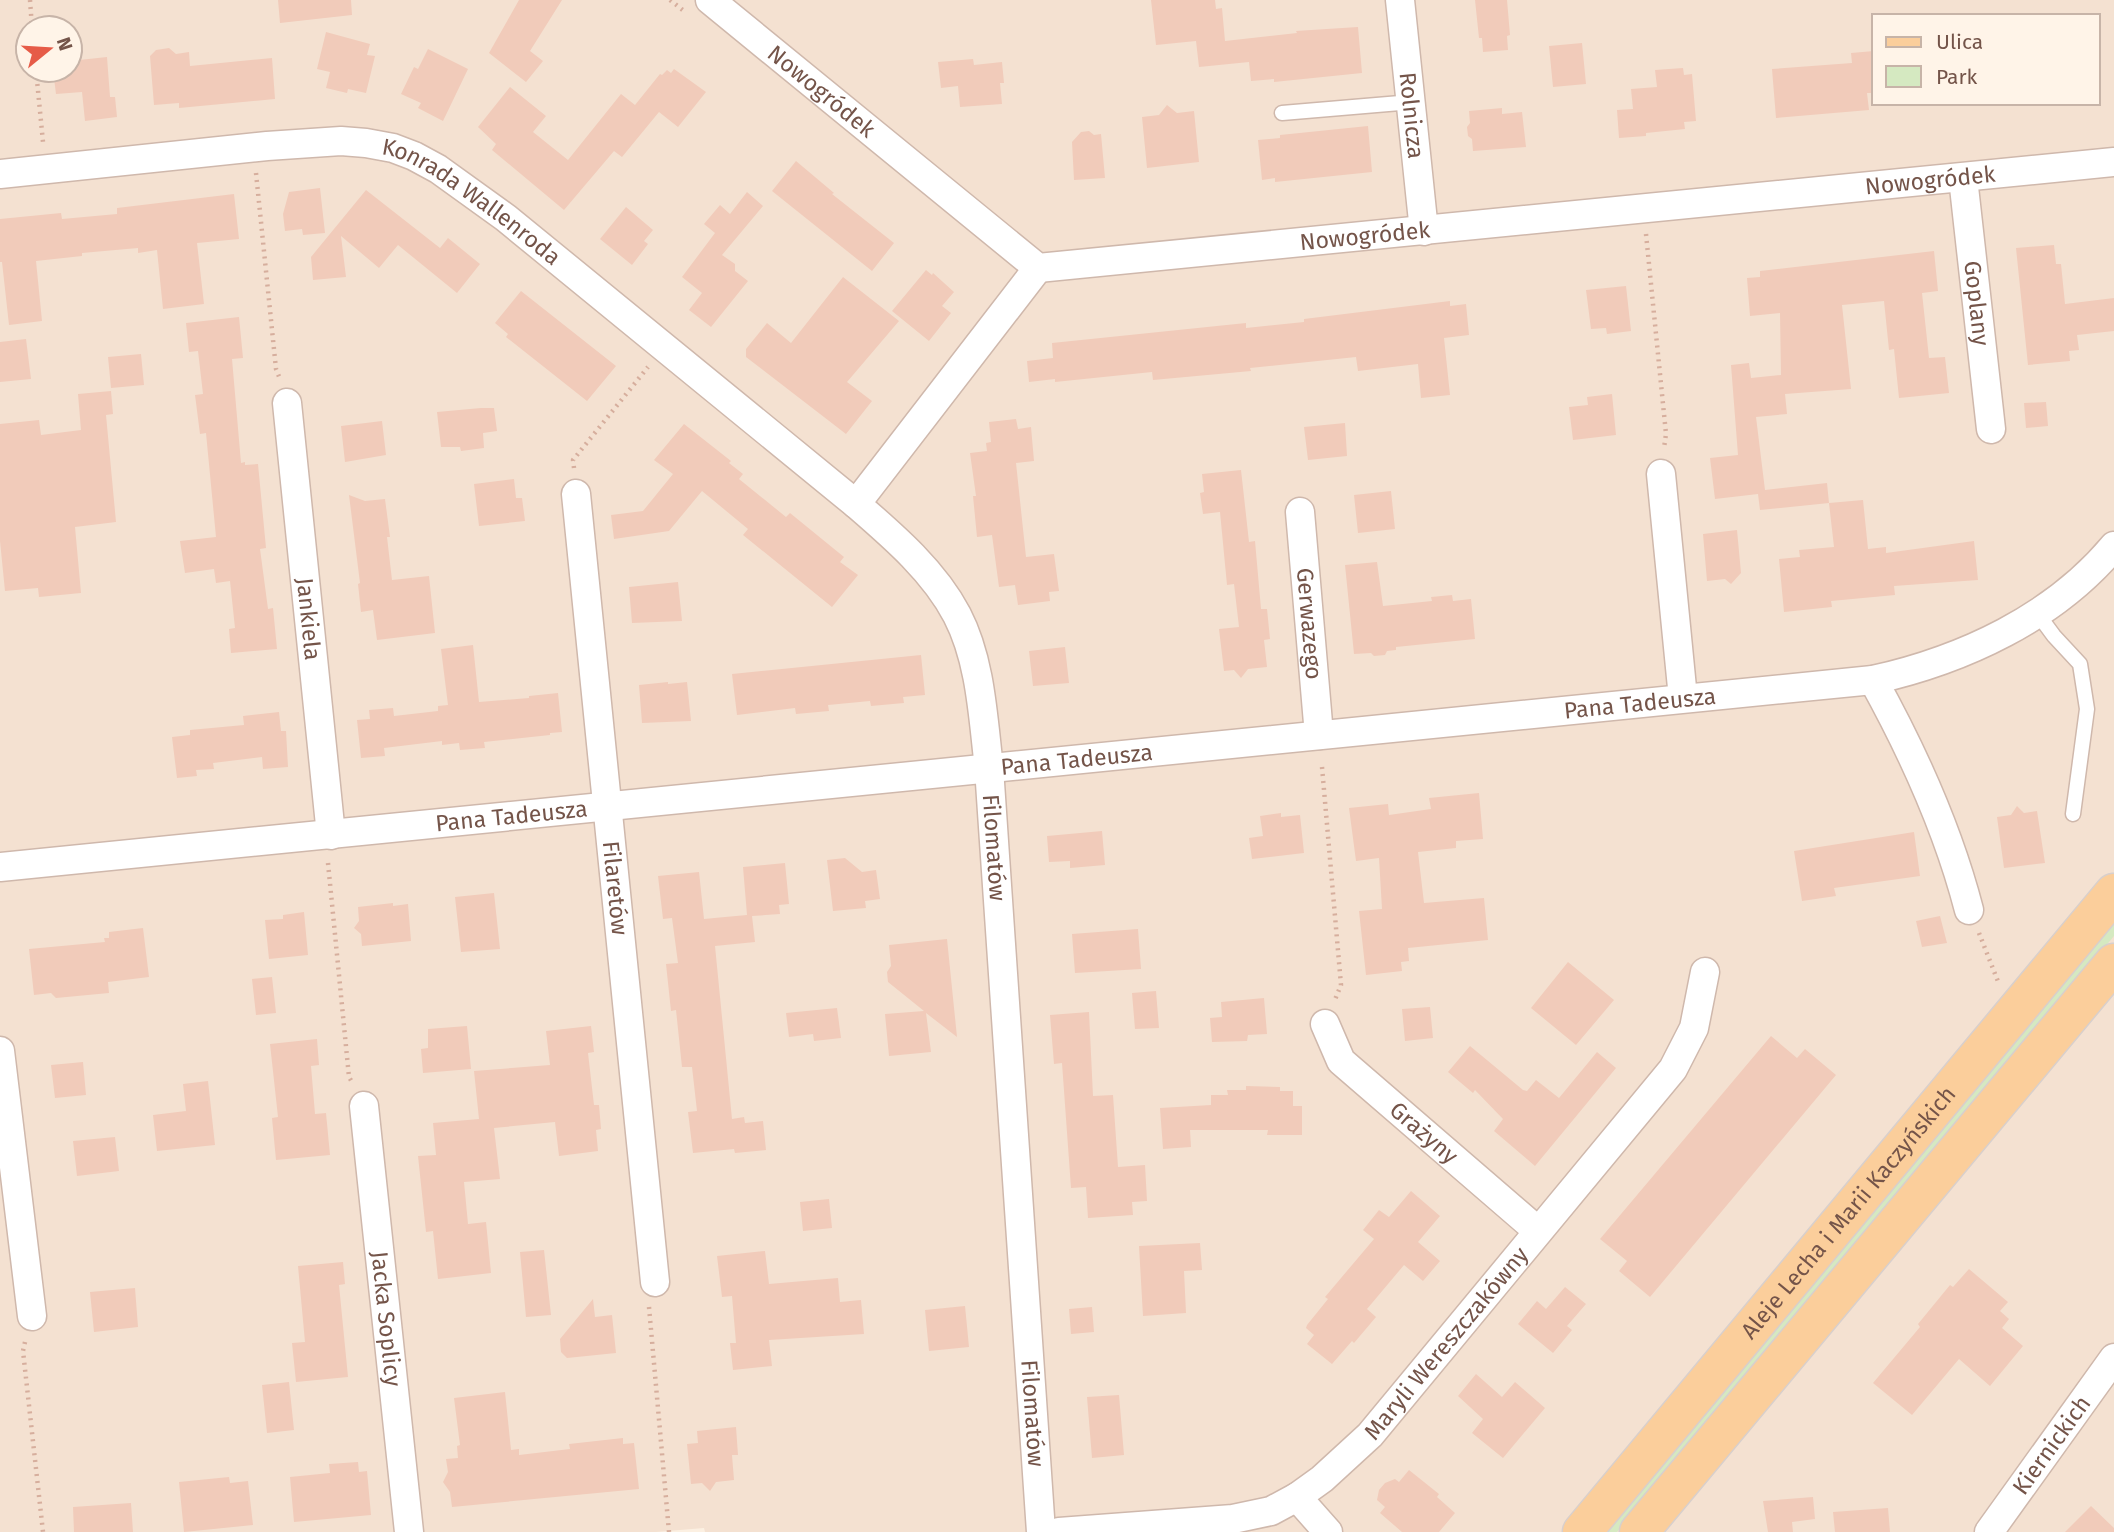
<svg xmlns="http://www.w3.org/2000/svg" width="2114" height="1532" font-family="'Fira Sans',sans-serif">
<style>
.residential{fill:#f4e1d1;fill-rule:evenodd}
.green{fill:#d5e9c1}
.building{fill:#f1cbba}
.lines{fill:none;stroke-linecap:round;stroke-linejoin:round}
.lane-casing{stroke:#cfb8ac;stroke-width:17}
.street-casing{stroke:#cfb8ac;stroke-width:31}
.primary-casing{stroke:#d8cfcc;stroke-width:41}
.path{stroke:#d6ae9d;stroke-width:4.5;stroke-dasharray:2 5;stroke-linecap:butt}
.lane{stroke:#fff;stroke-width:14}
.street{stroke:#fff;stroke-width:28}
.primary{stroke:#fbce9b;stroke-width:38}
.labels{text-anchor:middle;stroke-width:6;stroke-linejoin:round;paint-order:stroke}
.street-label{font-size:23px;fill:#745449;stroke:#fff4e8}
</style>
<rect width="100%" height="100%" fill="#fcf0e2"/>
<path class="residential" d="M0 0H2114V1532H705L704 1528 656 1532H0ZM1874 16H2098V103H1874ZM28 28H70V70H28Z"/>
<path class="green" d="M2114 916V936L1617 1532H1602Z"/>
<path class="building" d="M278 0H351L352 15 280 23Z
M519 0H562L530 51 543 61 526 82 489 53Z
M1151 0H1215L1216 9 1222 8 1225 41 1297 33 1296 31 1358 27 1362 73 1274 82V79L1251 81 1249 62 1199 67 1196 41 1156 45Z
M1475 0H1507L1510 35 1507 36 1508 50 1483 52 1482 38H1479Z
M326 32 370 44 367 55 375 56 366 93 348 89 347 93 326 88 330 72 317 69Z
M1582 43 1586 84 1553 87 1549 46Z
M169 48 176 54 189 52 190 66 272 58 275 99 179 108V103L154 105 150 56 156 50Z
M428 49 468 69 443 121 418 108 421 103 401 94 414 67 418 69Z
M1874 51V93H1867L1869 110 1776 118 1772 69 1852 63 1851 53Z
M107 57 110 97H115L117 117 85 121 82 92 56 94 53 70H70V61Z
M973 59 974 65 1002 62 1004 83H1000L1002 104 960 107 958 86 941 88 938 62Z
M1683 68 1684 75 1692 74 1696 121 1684 122 1685 129 1646 133V136L1619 138 1617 110 1633 109 1631 89 1657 87 1655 70Z
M674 69 706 92 678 127 659 112 622 157 614 151 564 210 492 150 496 144 478 127 510 87 546 116 533 132 568 160 621 94 635 105 660 74 662 75 667 70 671 73Z
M1167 105 1177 113 1194 111 1199 162 1147 168 1142 117 1159 115Z
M1502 108V114L1522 112 1526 147 1473 151 1472 139 1468 136 1467 127 1470 123 1469 111Z
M1368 126 1372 172 1275 182V178L1262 180 1258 140 1280 138V135Z
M1089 131 1094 135 1101 134 1105 178 1074 180 1072 142 1081 132Z
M796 161 834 193 832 194 894 243 872 271 772 191Z
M320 188 325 233 303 235 302 229 285 231 283 214 289 192Z
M366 190 440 248 448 238 480 264 457 293 398 245 379 268 341 236 346 277 313 280 311 257Z
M747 192 763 206 722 255 735 264V271L748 281 711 327 689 310 702 293 682 277 715 233 704 224 720 205 730 214Z
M234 194 239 239 197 243 204 304 163 309 157 250 138 253V248L82 253V256L36 261 42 321 9 325 2 262H0V219L61 213 62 219 117 214V208Z
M626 207 653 230 644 241 648 244 632 265 600 239Z
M2054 245 2056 264H2061L2065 304 2114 298V331L2077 335 2079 350 2069 351 2070 361 2028 365 2016 248Z
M1934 251 1938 291 1922 293 1929 358 1945 357 1949 393 1899 398 1894 349 1889 350 1884 301 1842 305 1851 389 1785 394 1787 414 1756 417 1765 490 1827 483 1829 503 1760 510 1758 494 1715 499 1710 458 1738 455 1731 365 1749 363 1751 378 1781 375 1780 313 1750 316 1747 278 1760 277V271Z
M926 270 932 275 933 273 954 292 942 306 951 313 929 341 892 311Z
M843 277 899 321 847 382 872 401 846 434 746 357V349L767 323 791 343Z
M1626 286 1631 331 1607 334 1606 328 1591 329 1586 290Z
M521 291 616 366 587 401 506 337 508 334 495 323Z
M1450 301V306L1466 304 1469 335 1444 338 1450 395 1421 398 1418 364 1358 371 1356 357 1250 368 1251 371 1153 380 1152 372 1055 382V379L1029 382 1027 361 1053 358 1052 343 1246 323V328L1304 322V319Z
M239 317 243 358 232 359 241 463 245 462V465L258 464 266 548 260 549 268 609 273 608 277 649 231 653 229 629 235 628 230 581 216 583 214 569 185 573 180 541 216 537 206 433 200 434 195 395 203 394 198 351 189 352 186 323Z
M26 339 31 379 0 382V342Z
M141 354 144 385 111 388 108 357Z
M111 391 113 414 106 415 116 522 75 527 81 593 39 597 38 588 5 591 0 541V424L39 420 41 435 81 430 78 394Z
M1612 394 1616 435 1573 440 1569 407 1588 405 1587 397Z
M2046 402 2048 426 2026 428 2024 403Z
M481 408H494L497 431 483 433 484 448 461 451 460 447H441L437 412Z
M1016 419 1018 429 1031 427 1034 461 1016 463 1026 557 1054 554 1059 591 1049 592 1050 601 1018 605 1015 585 999 587 992 535 977 537 973 496H976L970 453 987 451 986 443 991 442 989 422Z
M382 421 386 455 345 462 341 426Z
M1345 423 1347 456 1308 460 1304 427Z
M684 424 731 461 729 463 743 474 739 479 786 517 790 513 844 557 840 562 858 575 832 607 743 535 748 529 702 491 669 531 614 539 611 515 643 511 673 474 654 460Z
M1241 470 1249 542 1255 541 1261 609H1267L1270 639 1264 640 1267 667 1248 669 1241 678 1234 670 1224 671 1219 629 1239 627 1234 584 1227 585 1220 512 1203 514 1200 493 1204 492 1202 474Z
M514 479 516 498H522L525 521 479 526 474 484Z
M1391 491 1395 529 1358 533 1354 495Z
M349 495 365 501 385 499 390 537H387L392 580 429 576 435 633 377 640 373 610 361 612 358 584 360 583Z
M1863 500 1868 549 1886 547V553L1974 541 1978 580 1894 586 1895 595 1831 601 1832 607 1784 612 1779 559 1800 557 1799 550 1834 547 1829 503Z
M1737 530 1741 573 1731 584 1725 579 1707 581 1703 534Z
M1377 562 1383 606 1432 601 1431 597 1452 595 1453 601 1471 599 1475 639 1396 647V650L1387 651 1385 655 1374 656 1371 653 1354 654 1345 565Z
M678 582 682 621 632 623 629 587Z
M473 645 479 702 529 698V696L558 693 562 732 550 733V735L484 742 485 748 460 750 459 743 442 745V741L384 748 385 756 361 758 357 720 370 719 369 710 393 708 394 716 438 711V706L448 705 441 649Z
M1065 647 1069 683 1033 686 1029 651Z
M921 655 925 695 903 697 904 703 871 706 870 701 828 705 829 711 796 714 795 708 737 715 732 674Z
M668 682V684L687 682 691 721 642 723 639 685Z
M279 712 281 731H286L288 767 263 769 262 757 213 763 214 769 196 770 197 776 177 778 172 737 190 735V730L244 725 243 716Z
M1479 793 1483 839 1456 841V848L1418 852 1424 903 1484 898 1488 940 1408 948 1409 961 1401 962 1402 971 1366 975 1359 911 1382 909 1379 858 1356 861 1349 808 1388 804 1389 815 1431 809 1429 798Z
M2017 806 2024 813 2037 811 2045 863 2004 868 1997 817 2011 815Z
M1281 813V817L1300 815 1304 853 1252 859 1249 838 1263 836 1260 816Z
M1102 831 1105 865 1070 868V861L1049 862 1047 836Z
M1914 832 1920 876 1834 888 1836 896 1802 901 1794 851Z
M845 858 862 872 876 870 880 899 865 901 866 908 833 911 827 860Z
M785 863 789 904 779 905 780 914 752 916 755 942 715 946 732 1119 744 1117 745 1123 763 1121 766 1150 735 1153 734 1149 693 1153 688 1112 697 1111 692 1067H682L676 1010 671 1011 666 964 678 963 672 918 663 919 658 876 699 872 704 919 725 917 747 915 743 867Z
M494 893 500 949 461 952 455 897Z
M393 903V906L408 904 411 941 362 946 361 934 354 928 359 921 358 907Z
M304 912 308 955 269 959 265 920 283 919V915Z
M1940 916 1947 943 1922 947 1916 921Z
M143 928 149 977 108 982 109 993 56 998 51 993 34 995 29 949 105 942 104 938H109V932Z
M1138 929 1141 969 1075 973 1072 934Z
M947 939 957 1037 926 1013 931 1052 889 1056 885 1014 924 1011 888 982 887 972 891 966 889 945Z
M1568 962 1614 1000 1576 1045 1531 1008Z
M272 977 276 1013 256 1015 252 979Z
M1156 991 1159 1028 1135 1029 1132 993Z
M1264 998 1267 1034 1248 1035 1247 1041 1212 1042 1210 1018 1222 1017 1221 1002Z
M1430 1007 1433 1038 1405 1041 1402 1009Z
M837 1008 841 1038 814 1041 813 1034 789 1037 786 1013Z
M1089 1012 1093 1096 1113 1095 1118 1167 1145 1165 1147 1201 1132 1202 1133 1215 1088 1218 1086 1187 1071 1188 1062 1063 1054 1064 1050 1015Z
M467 1026 471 1069 423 1073 421 1049 428 1048V1029Z
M591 1026 594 1052 588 1053 594 1105H599L601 1129 596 1130 598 1151 559 1156 555 1122 494 1128 500 1179 464 1182 468 1224 486 1222 491 1273 438 1279 433 1231 426 1232 418 1156 436 1155 433 1123 479 1119 474 1071 550 1065 546 1031Z
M1771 1036 1797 1058 1805 1049 1836 1075 1650 1297 1619 1271 1627 1261 1600 1239Z
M317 1039 319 1065 311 1066 315 1114 326 1113 330 1155 276 1160 272 1118 278 1117 270 1044Z
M1470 1046 1523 1090 1527 1091 1536 1080 1559 1098 1597 1052 1616 1068 1535 1166 1494 1131 1503 1119 1475 1090 1473 1093 1448 1072Z
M83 1062 86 1095 55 1098 51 1065Z
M208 1081 215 1145 157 1151 153 1115 186 1111 183 1084Z
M1246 1086 1280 1087V1091H1293V1106H1302V1135H1267L1268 1130H1190L1191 1147 1163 1149 1160 1108 1211 1105V1095H1228L1227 1090H1246Z
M115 1137 119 1171 77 1176 73 1141Z
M1411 1191 1440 1216 1418 1242 1440 1261 1423 1281 1404 1265 1367 1309 1376 1317 1354 1343 1352 1341 1332 1364 1307 1344 1314 1335 1306 1328 1307 1325 1328 1299 1325 1297 1374 1239 1363 1230 1379 1210 1389 1217Z
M829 1199 832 1228 803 1231 800 1202Z
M1200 1243 1202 1270 1184 1271 1186 1313 1143 1316 1139 1246Z
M544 1250 551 1315 526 1317 520 1252Z
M765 1251 769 1284 838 1278 840 1302 861 1300 864 1334 769 1340 772 1366 733 1370 730 1343H736L732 1296 722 1297 717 1256Z
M343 1262 345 1284 339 1285 348 1377 296 1382 292 1343 305 1342 298 1266Z
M1969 1269 2008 1302 2000 1311 2009 1319 2002 1328 2023 1346 1990 1386 1959 1359 1912 1415 1873 1383 1920 1327 1918 1324 1950 1285 1953 1287Z
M1565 1287 1586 1304 1567 1326 1572 1330 1553 1353 1518 1324 1537 1301 1546 1309Z
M135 1288 138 1327 94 1332 90 1292Z
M593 1299 595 1317 612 1315 616 1353 567 1358 561 1352 560 1339Z
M965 1306 969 1347 929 1351 925 1310Z
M1092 1307 1094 1332 1071 1334 1069 1309Z
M1476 1374 1502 1397 1515 1382 1545 1408 1503 1458 1472 1433 1483 1419 1458 1396Z
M289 1382 294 1430 267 1433 262 1385Z
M505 1392 511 1450 519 1449V1455L570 1449 569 1444 623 1438V1444L634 1443 639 1489 452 1507 450 1492 443 1482 448 1472 446 1459 458 1458 457 1446 460 1445 454 1398Z
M1119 1395 1124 1455 1092 1458 1087 1397Z
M736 1427 738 1455H732L734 1480 716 1482 710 1491 702 1483 691 1484 687 1444 698 1443 697 1431Z
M358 1462 359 1472 367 1471 371 1515 294 1522 290 1477 330 1473 329 1464Z
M1409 1470 1439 1494 1437 1497 1455 1513 1439 1532H1402L1380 1513 1385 1507 1377 1500 1379 1490 1385 1483 1395 1479 1399 1482Z
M229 1477 230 1483 248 1481 253 1525 184 1532 179 1482Z
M1813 1497 1815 1519 1792 1522 1793 1532H1768L1763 1501Z
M131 1503 133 1532H74L73 1507Z
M2091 1506 2114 1528V1532H2065Z
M1888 1508 1890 1532H1835L1833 1512Z"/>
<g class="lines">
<g class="lane-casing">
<path id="lane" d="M1282 113 1412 102
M2037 613 2054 636 2080 664 2087 709 2073 814"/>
</g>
<g class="street-casing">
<g id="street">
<path id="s1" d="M710 0 1038 268 2114 162"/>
<path id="s2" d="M1400 0 1424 231"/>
<path id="s3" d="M0 174 267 146 341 141 366 143 393 148 414 156 438 169 506 218 856 504"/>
<path id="s4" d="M1963 178 1991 429"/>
<path id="s5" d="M1038 268 856 504C893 536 934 571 957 615 981 661 983 718 989 768L1041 1532"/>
<path id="s6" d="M287 403 331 835"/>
<path d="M1661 474 1683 698"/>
<path id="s7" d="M576 494 655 1282"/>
<path id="s8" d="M1300 512 1319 735"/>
<path d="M1873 680C1914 754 1948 829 1969 910"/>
<path id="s9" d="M0 867 1873 680C1963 660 2054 618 2114 546"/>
<path id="s10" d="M1325 1024 1341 1061 1538 1231"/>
<path d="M0 1051 32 1316"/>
<path id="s11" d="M364 1106 409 1532"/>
<path d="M1297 1497 1328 1532"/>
<path id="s12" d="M1059 1532 1233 1519 1271 1511 1297 1497 1322 1479 1370 1435 1673 1069 1694 1028 1705 972"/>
<path id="s13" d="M1989 1532 2114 1358"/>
</g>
</g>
<g class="primary-casing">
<g id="primary">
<path id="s14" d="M1582 1532 2114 893"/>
<path d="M1639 1532 2114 963"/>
</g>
</g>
<path class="path" d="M30 0 32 28
M670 0 684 11
M36 70 43 142
M256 173 276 369 280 379
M1646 234 1666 434 1664 448
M574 468 573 460 648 367
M1322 767 1341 985 1334 1002
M328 863 349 1077 353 1084
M1979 933 1999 984
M649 1307 669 1532
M25 1342 23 1351 43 1532"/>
<use href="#lane" class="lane"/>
<use href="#street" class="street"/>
<use href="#primary" class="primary"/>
</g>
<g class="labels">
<g class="street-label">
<text dy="8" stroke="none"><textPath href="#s1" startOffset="144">Nowogródek</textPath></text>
<text dy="8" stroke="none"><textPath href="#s2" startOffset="116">Rolnicza</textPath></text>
<text dy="8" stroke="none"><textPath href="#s1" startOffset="1320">Nowogródek</textPath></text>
<text dy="8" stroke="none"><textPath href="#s3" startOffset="490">Konrada Wallenroda</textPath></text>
<text dy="8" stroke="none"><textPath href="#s1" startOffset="752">Nowogródek</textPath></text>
<text dy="8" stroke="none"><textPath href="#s4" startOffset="126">Goplany</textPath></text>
<text dy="8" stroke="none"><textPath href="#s6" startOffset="217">Jankiela</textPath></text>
<text dy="8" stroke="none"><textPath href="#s8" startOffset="112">Gerwazego</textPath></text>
<text dy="8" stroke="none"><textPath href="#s9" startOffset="1648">Pana Tadeusza</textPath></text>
<text dy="8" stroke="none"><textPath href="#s9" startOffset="1082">Pana Tadeusza</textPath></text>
<text dy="8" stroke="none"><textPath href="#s9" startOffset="514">Pana Tadeusza</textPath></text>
<text dy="8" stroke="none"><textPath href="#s5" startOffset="686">Filomatów</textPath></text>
<text dy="8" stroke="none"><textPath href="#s7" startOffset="396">Filaretów</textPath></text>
<text dy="8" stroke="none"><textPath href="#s10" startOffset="150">Grażyny</textPath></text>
<text dy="8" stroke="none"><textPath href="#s14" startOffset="416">Aleje Lecha i Marii Kaczyńskich</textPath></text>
<text dy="8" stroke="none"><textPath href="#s11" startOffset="214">Jacka Soplicy</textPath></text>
<text dy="8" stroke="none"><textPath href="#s12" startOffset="458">Maryli Wereszczakówny</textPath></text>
<text dy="8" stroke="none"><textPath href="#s5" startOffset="1253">Filomatów</textPath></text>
<text dy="8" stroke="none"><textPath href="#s13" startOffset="107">Kiernickich</textPath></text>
</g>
</g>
<rect x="1872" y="14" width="228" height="91" fill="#fff4e8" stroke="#c7b4a8" stroke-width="2"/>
<rect x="1886" y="37" width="35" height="10" fill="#fbce9b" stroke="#c7b4a8" stroke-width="2"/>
<text x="1936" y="49" font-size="21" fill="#745449">Ulica</text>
<rect x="1886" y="66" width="35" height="21" fill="#d5e9c1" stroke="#c7b4a8" stroke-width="2"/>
<text x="1936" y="84" font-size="21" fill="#745449">Park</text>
<g transform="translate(49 49) rotate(72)"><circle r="33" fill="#fff4e8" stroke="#c7b4a8" stroke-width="2"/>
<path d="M0-5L12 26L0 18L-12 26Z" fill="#e65b47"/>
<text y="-10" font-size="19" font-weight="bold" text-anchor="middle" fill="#745449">N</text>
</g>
</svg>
